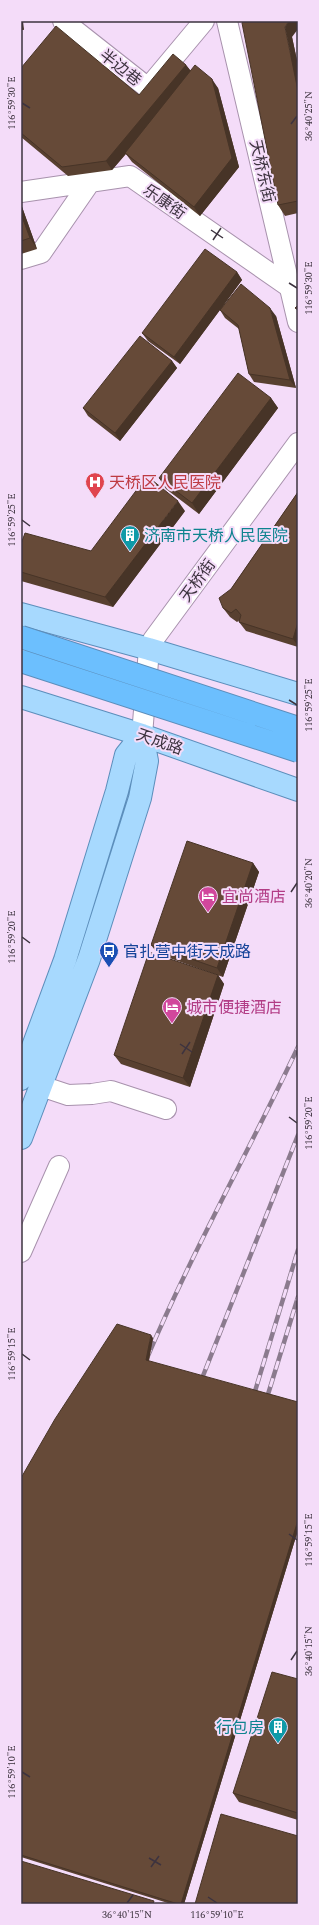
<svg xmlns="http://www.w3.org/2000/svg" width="319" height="1925" font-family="Spectral,'Noto Sans SC',serif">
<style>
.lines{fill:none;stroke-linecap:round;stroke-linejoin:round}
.minor-casing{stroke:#a892ad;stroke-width:22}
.major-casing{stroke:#5c8ebb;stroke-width:24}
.minor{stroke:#fff;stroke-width:20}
.major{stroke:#a7d9fe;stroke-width:22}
.rail-casing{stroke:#8b7b8e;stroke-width:4.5}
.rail{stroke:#f4dcf9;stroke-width:3;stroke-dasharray:9;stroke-linecap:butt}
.highway-bridge-casing{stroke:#5c8ebb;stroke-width:24;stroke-linecap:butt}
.highway-bridge{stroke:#6cbffe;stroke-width:22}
.wall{fill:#584030}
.shaded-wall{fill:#473427}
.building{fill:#664a38;stroke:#473427}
.ticks{fill:none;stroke:#3d333f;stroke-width:1.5}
.labels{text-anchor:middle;stroke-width:4;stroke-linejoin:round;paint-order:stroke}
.street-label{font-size:16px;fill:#3d333f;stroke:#f4dcf9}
.health-label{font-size:16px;fill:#be3a42;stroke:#f4dcf9;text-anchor:start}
.culture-label{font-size:16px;fill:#0d838f;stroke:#f4dcf9;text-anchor:start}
.hotel-label{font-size:16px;fill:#b23c85;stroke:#f4dcf9;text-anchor:start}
.transit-label{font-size:16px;fill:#164399;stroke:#f4dcf9;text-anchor:start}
.neatline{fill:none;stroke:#3d333f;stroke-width:1.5}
.ticks-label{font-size:10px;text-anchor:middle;fill:#3d333f}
</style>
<rect width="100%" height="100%" fill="#f4dcf9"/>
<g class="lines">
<g class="minor-casing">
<path id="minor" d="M63 21 148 88 204 21
M227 21 298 322
M21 192 130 176 291 288
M21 259 41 253 90 182
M142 735 149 649 153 640 298 443
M41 1086 68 1095 92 1094 111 1091 166 1109
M21 1252 59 1166"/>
</g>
<g class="major-casing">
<path id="major" d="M21 614 149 649 298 694
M21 697 142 735 298 790
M21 1079 65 960 117 791 126 755 142 735
M21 1138 89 959 140 798 147 761 142 735"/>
</g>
<use href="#minor" class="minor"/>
<use href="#major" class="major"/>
<g class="rail-casing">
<path id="rail" d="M147 1358C192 1252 249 1151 298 1047
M199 1386 298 1135
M252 1401 298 1250
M265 1404 298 1297"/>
</g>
<use href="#rail" class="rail"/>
<g class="highway-bridge-casing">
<path id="highway-bridge" d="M21 637 298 728
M21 661 298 751"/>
</g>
<use href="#highway-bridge" class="highway-bridge"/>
</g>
<path class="wall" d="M21 21 24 30H21Z
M292 37 298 65V213L285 216 278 205Z
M186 65 190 70 218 88 239 167 200 216 132 162 126 154 112 170 68 176 21 137V68L139 95Z
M21 204 37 249 21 254Z
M237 272 242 280 223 306 276 316 296 388 254 382 249 374 239 329 225 318 220 310 180 364 148 341 142 333Z
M172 361 177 368 120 441 88 416 83 408Z
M271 398 278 408 199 514 166 489 159 478Z
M298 492V647L246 631 239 622 240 620 237 622 230 617 223 608 231 589Z
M185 511 113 607 21 581V544L91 551Z
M253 863 259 872 223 977 158 954 151 945Z
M218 975 224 984 190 1087 121 1064 114 1055Z
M153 1338 149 1361 298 1530 184 1904H171L21 1857V1478Z
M298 1679V1820L239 1802 233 1793Z"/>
<path class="shaded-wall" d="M21 21H23L24 30 21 26Z
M289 21H298V29L292 37 298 65V91L285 27Z
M186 65 193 74 112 170 106 161Z
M212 79 218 88 239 167 200 216 194 207Z
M21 204 37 249 30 238 21 214Z
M237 272 242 280 180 364 174 357Z
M270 308 276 316 296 388 290 380Z
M172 361 177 368 120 441 115 433Z
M271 398 278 408 199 514 192 503Z
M178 501 185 511 113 607 105 597Z
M298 622V640H297L298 641V646L293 639Z
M253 863 259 872 223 977 217 968Z
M218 975 224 984 190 1087 183 1078Z
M151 1335 153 1338 148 1363 146 1360Z
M298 1520V1530L184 1904H181Z"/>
<path class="building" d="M243 21H289L285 27 298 91V201L278 205 242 23Z
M56 26 139 95 173 54 186 65 106 161 62 167 21 133V68Z
M195 65 212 79 232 158 194 207 125 153Z
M21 214 30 238 21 241Z
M205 249 237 272 174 357 142 333Z
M241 284 270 308 290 380 249 374 238 325 220 310Z
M298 305V310L295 308Z
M140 336 172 361 115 433 83 408Z
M238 373 271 398 192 503 159 478Z
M147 476 178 501 105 597 21 572V544L25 533 91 551Z
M298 492V622L293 639 239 622 241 615 236 609 231 613 223 608 219 598 231 589Z
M187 841 253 863 217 968 151 945Z
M149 952 218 975 183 1078 114 1055Z
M117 1324 151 1335 146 1360 298 1402V1520L181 1904H178L21 1855V1478L55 1419Z
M272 1672 298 1679V1813L233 1793Z
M221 1814 298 1836V1904H195Z
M21 1861 154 1901 153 1904H21Z"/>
<path class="ticks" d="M22 103 30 108M291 124 297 116M211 230 223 238M213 240 221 228M289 283 297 288M22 520 30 526M289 700 297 705M291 892 297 883M22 937 30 943M180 1044 192 1052M182 1054 190 1042M289 1117 297 1123M22 1354 30 1360M289 1534 297 1540M291 1660 297 1651M22 1772 30 1777M149 1858 161 1865M151 1867 159 1856M208 1897 217 1903M127 1903 133 1895"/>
<defs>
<g id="hospital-pin" transform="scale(1)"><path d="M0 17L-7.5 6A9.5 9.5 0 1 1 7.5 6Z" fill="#e0444e" stroke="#f4dcf9"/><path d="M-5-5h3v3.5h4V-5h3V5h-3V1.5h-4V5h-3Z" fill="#fff"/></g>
<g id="building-pin" transform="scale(1)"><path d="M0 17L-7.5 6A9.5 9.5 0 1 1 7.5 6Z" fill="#0f9aa8" stroke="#f4dcf9"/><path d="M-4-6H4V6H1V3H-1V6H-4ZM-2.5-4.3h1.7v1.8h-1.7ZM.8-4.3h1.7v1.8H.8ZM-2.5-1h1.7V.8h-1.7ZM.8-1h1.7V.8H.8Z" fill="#fff"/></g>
<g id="hotel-pin" transform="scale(1)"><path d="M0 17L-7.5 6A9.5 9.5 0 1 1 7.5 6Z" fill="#d1479c" stroke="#f4dcf9"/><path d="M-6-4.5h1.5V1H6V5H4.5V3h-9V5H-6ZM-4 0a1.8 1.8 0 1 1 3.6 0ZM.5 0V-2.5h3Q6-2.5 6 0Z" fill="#fff"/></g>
<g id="bus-pin" transform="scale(1)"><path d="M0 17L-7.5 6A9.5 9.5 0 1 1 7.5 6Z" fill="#1a4fb4" stroke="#f4dcf9"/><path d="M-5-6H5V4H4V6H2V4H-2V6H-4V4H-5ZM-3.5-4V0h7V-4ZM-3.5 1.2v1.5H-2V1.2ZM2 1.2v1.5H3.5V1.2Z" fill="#fff"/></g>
</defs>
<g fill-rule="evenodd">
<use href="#hospital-pin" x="95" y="482"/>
<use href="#building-pin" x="130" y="535"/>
<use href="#hotel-pin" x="208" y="896"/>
<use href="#bus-pin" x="109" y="951"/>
<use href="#hotel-pin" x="172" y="1007"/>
<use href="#building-pin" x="278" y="1727"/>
</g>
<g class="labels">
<g class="street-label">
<text transform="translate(121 67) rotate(38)" y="6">半边巷</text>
<text transform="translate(263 171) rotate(77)" y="6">天桥东街</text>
<text transform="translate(165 201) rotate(35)" y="6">乐康街</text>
<text transform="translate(197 580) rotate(-54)" y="6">天桥街</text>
<text transform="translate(160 741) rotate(19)" y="6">天成路</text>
</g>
<g class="health-label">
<text x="109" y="488">天桥区人民医院</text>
</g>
<g class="culture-label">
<text x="144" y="541">济南市天桥人民医院</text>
<text x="264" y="1733" text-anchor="end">行包房</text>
</g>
<g class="hotel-label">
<text x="222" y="902">宜尚酒店</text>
<text x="186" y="1013">城市便捷酒店</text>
</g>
<g class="transit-label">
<text x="123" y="957">官扎营中街天成路</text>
</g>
</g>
<rect width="319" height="1925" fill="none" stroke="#f4dcf9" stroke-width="44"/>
<rect x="22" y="22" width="275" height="1881" class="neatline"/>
<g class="ticks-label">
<text transform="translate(11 103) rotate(-90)" y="4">116°59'30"E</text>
<text transform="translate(308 116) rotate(-90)" y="4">36°40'25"N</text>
<text transform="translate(308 288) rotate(-90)" y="4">116°59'30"E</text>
<text transform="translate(11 520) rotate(-90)" y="4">116°59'25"E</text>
<text transform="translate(308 705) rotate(-90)" y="4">116°59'25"E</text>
<text transform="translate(308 883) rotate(-90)" y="4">36°40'20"N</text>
<text transform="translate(11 937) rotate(-90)" y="4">116°59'20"E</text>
<text transform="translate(308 1123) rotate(-90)" y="4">116°59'20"E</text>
<text transform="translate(11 1354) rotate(-90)" y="4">116°59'15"E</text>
<text transform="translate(308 1540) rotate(-90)" y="4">116°59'15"E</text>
<text transform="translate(308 1651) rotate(-90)" y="4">36°40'15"N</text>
<text transform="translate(11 1772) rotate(-90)" y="4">116°59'10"E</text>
<text x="127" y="1918">36°40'15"N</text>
<text x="217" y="1918">116°59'10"E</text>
</g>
</svg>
